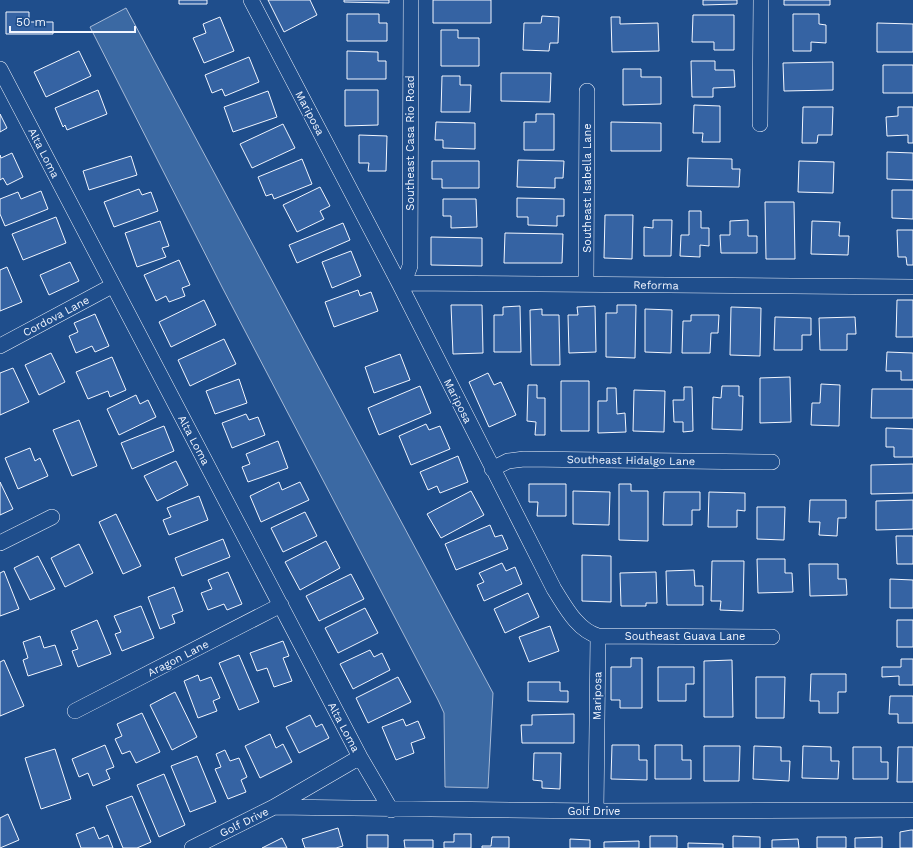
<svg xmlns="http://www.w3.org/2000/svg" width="913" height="848" font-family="'Work Sans',sans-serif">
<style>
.water{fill:#3b69a3;stroke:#a8bbd7}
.building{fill:#3563a3;stroke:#f2f6ff}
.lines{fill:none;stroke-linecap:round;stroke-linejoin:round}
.minor-casing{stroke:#f2f6ff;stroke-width:16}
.minor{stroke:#1f4e8c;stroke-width:15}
.labels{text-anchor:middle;stroke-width:3;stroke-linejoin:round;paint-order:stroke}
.street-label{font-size:11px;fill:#f2f6ff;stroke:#1f4e8c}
</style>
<rect width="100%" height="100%" fill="#1f4e8c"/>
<path class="water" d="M126 8 493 693 488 788 445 787 444 713 438 700 222 287 90 27Z"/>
<path class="building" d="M179 0H207V4H179Z
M268 0H310L317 15 284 32Z
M344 0H389V3L344 2Z
M433 0H491V23H433Z
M703 0H737V4L703 5Z
M784 0H830V5H784Z
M6 12H29V22H53V34H6Z
M347 14H379V23H387V41H347Z
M793 14H819V24L826 25V43L811 42V51H793Z
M693 15H734V50H714V42H692Z
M542 16 559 17 558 43H550L549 51 523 50 524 23H541Z
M220 17 234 51 204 63 193 38 206 33 203 24Z
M611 17H620V24L658 23 659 51 612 52Z
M877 23 913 24V52H877Z
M441 30H458V38H479V66H441Z
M79 51 91 76 46 97 34 72Z
M347 51 378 52V61H386V79H347Z
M249 57 259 82 225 96 222 89 212 93 205 75Z
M691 61H715V70H734L735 87 713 88V97H692Z
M833 62V90L784 91 783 63Z
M883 65H913V93H883Z
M623 69H641V77H661V104L623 105Z
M501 73H551L550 102 501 101Z
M442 76H460V85H471L470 112H441Z
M98 90 107 114 67 130 65 125 63 127 55 108Z
M345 90H378V125L345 126Z
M268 91 277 117 233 132 224 107Z
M694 105 720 106V142H702L703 133H693Z
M803 107H833L832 135H818L817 143H802Z
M898 107H913V143H908V135L887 136 886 117 898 116Z
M0 114 7 128 0 132Z
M536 114H554V150H524V122H536Z
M436 122 475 123V149L443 148V140H435Z
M611 122 661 123V151H611Z
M283 124 295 148 252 168 240 144Z
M359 135 387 136 386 171H368L369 163H359Z
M887 152 913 153V180L887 179Z
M12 153 23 177 7 185 3 178 0 180V155L1 158Z
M131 156 137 175 89 190 83 171Z
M688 158 732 159V169H740L739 187 687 186Z
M302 159 312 184 274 199 272 194 266 196 258 177Z
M518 160 564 161 563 178H555V188L517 187Z
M432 161H479V188H442V179H432Z
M799 161 834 162 833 193 798 192Z
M320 187 330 206 320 211 324 219 297 232 283 205Z
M139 189 142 195 151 192 158 211 114 227 104 202Z
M892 190H913V219L892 218Z
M41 191 48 209 5 226 0 214V199L18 192 21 199Z
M517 198 564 199V216H557V226L528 225V217H517Z
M443 199H476L477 227 451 228V216H443Z
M765 202H794L795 259H766Z
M689 211H701V228H709V246L700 245V257L680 256 681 235H689Z
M605 215H633L632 259 604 258Z
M56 217 66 243 23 260 12 234Z
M653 220H672L671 256H644V227L653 228Z
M748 220V236H757V253H721L720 235H730V221Z
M160 221 169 246 162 248 166 257 137 267 125 233Z
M812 221 840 222 839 236H849L848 255 811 254Z
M343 223 350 240 297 263 289 245Z
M897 230H913V265H907L906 257H898Z
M505 233 563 234 562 263H504Z
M431 237 482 238V266L431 265Z
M351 251 361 276 332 288 322 262Z
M179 260 190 285 182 288 185 296 169 302 166 296 156 301 144 275Z
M70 262 79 281 49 295 40 275Z
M7 267 22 302 0 311V270Z
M358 290 360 296 371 292 378 311 334 327 325 302Z
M204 300 216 325 171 347 159 322Z
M897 300H913V337H896Z
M451 305H482L483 353 453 354Z
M617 305H636L635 358 606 357V313H617Z
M520 306 521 352H494V315H503V307Z
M595 306 596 352 569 353 568 315H578L577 307Z
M731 307 761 308 760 356 730 355Z
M542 309V315H559L560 365H531L530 310Z
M645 309 672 310 671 353 645 352Z
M95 314 109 346 95 352 92 346 76 353 69 336 78 332 74 323Z
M691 315H719L718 333H711L710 353H682L683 321H691Z
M775 317 811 318V335H802V350H774Z
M855 317 856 334H847V350H820L819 318Z
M224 339 236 364 190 386 178 360Z
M887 352 913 353V380H901V371H886Z
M51 353 65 382 39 395 25 365Z
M400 354 410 380 374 393 365 367Z
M112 357 126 390 110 397 108 391 88 399 76 372Z
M13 368 29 402 0 415V373Z
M488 373 494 385 501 382 516 415 489 427 469 382Z
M790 377 791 422 760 423V378Z
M239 379 247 403 215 414 206 391Z
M561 381H589V431H561Z
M821 384 840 385 839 426 811 425 812 403H820Z
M528 385H537V398H545V435H535L536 422 527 421Z
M420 386 431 413 379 435 368 408Z
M722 386H739V396H743L742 430 712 429 713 397 721 398Z
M684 387H692L693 431 683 432V422H674L673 400H684Z
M607 388H616L617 414 625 413 626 432 598 433V401H607Z
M872 389H913V418H871Z
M634 390 665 391 664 432 633 431Z
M136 395 140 404 148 400 156 417 119 435 107 409Z
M246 414 249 420 258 417 265 435 232 448 222 423Z
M79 420 97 466 72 476 53 430Z
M426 424 429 430 440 426 450 449 411 465 399 436Z
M164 426 174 451 132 469 121 443Z
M886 428 913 429V457H894V447H886Z
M278 441 288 468 248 482 242 467 250 464 246 454Z
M30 448 35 461 40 458 48 476 18 489 5 458Z
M458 456 468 482 440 493 437 486 428 490 420 472Z
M176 461 188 485 157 501 144 476Z
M913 464V493L871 494V465Z
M0 482 13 509 0 515Z
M279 482 282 490 300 482 309 500 261 522 250 496Z
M529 484H566V516H537L538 502H529Z
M619 484H631V491H648V541L619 540Z
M471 491 484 515 441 538 427 514Z
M573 491 610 492 609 525 573 524Z
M664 492H700V510H692V525H663Z
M709 492 745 493V511L737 510V527H708Z
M199 496 208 520 169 535 163 520 171 517 167 508Z
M810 500H846V518H838L837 536 819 535 820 522H809Z
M913 500V529L876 530V501Z
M757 507H785L784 540 757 539Z
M305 512 317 536 283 552 271 528Z
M116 514 141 566 123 574 99 522Z
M490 525 495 537 502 535 508 549 456 570 445 544Z
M896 536H913V564H897Z
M223 539 230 557 182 576 175 558Z
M326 541 340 568 300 590 285 562Z
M79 544 93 573 65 587 51 558Z
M582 555 611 556V602L582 601Z
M38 556 55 589 30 600 14 568Z
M757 559H785V573H792L793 592 758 593Z
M712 561H744L743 611 720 610 721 601H711Z
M502 563 506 571 515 567 522 584 484 601 477 585 484 582 479 573Z
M809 564H838V579H846L847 595 810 596Z
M694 570 695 586H703V605H667L666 571Z
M4 571 19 609 0 616V573Z
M228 572 242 604 227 610 224 604 208 610 201 593 212 589 208 580Z
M656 572 657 603H646V606H621L620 573Z
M351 574 364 599 319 621 306 596Z
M890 579 913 580V608H890Z
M174 587 183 611 172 615 175 623 160 629 148 597Z
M528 593 539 617 505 633 494 609Z
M141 606 154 638 122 651 115 634 121 632 114 616Z
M365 608 378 633 338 653 325 628Z
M97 620 111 654 78 667 72 651 78 649 71 631Z
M897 620H913V647H897Z
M550 626 559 651 529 662 519 637Z
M40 636 44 648 55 645 62 665 28 676 23 660 28 658 23 642Z
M283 641 289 656 283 658 292 681 274 687 267 668 257 671 250 653Z
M370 650 374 657 382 653 390 670 353 689 340 664Z
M239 655 259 702 239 710 219 663Z
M631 658H642V708H620V700H611V667H631Z
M901 659H913V685H899V676L882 677V667H901Z
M4 660 24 706 0 716V662Z
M732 660 733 717H704V661Z
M658 667H694V684H686V701H658Z
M811 674H846V692H838V713H819V701H810Z
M198 675 200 681 211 677 220 698 213 701 217 711 198 718 184 681Z
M398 677 411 702 368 723 356 698Z
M756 677H785L784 718H756Z
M528 682H560V691H568V702L528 701Z
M175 692 197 737 172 750 150 705Z
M890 696H913V723H898V714H889Z
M142 713 160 752 136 763 130 751 122 754 115 739 122 736 117 724Z
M574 714V743H522L521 725H532V715Z
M310 715 316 727 322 724 329 738 299 753 286 727Z
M403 719 406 726 418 721 425 738 411 743 414 753 396 760 382 727Z
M270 734 276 748 283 744 292 762 260 778 245 746Z
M105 745 114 767 106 770 110 779 93 786 88 773 79 777 72 759Z
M612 745H639V760H647V780L611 779Z
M655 745H682V760H691V779H655Z
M704 746H740L739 781H704Z
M754 746 781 747V761H790L789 781 753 779Z
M803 746 831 747V761H839L838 779 802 778Z
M853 747H881V762H888V779H853Z
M898 747H913V782H897Z
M55 749 71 799 41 809 25 758Z
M225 750 230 761 239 758 247 777 241 780 246 792 228 799 215 769 221 767 216 754Z
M534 753H561L560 789 542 788V781L533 780Z
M197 756 216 802 190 812 171 766Z
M164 774 185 825 159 837 137 785Z
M132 796 151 842 137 848H123L106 806Z
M8 814 19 840 0 848V818Z
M94 827 99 839 108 835 113 848H81L76 834Z
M338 828 343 846 336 848H305L302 839Z
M911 830H913V848H900V832Z
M454 834H471V848H444V842H454Z
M367 835H388V848H367Z
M650 836H677V848H650Z
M733 836 760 837V848H733Z
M492 837H509V848H482V846H491Z
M817 837H846V848H817Z
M882 837V848H855V838Z
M282 838 287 848H262Z
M570 839 590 840V848H570Z
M798 839 799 848H772V840Z
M404 840H433V848H405Z
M639 841V848H604V842Z
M688 843 723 844V848H688Z"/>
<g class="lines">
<g class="minor-casing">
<path id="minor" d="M251 0 399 283 554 589C565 606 577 630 598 636L596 811
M0 69 360 757 391 810
M760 124 761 0
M399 283 913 287
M399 283 407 274 410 266 411 0
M586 284 587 91
M0 346 112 286
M492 469 508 461 524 459 772 462
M0 543 52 517
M598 636 772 637
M75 711 281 605
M274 807 596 811 913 810
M192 848 274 807 360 757"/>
</g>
<use href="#minor" class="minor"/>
</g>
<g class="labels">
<g class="street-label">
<text transform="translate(310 113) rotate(62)" y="4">Mariposa</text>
<text transform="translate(410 143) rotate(-90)" y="4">Southeast Casa Rio Road</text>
<text transform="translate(44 153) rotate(63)" y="4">Alta Loma</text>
<text transform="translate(587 188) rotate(-90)" y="4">Southeast Isabella Lane</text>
<text transform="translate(656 285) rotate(1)" y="4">Reforma</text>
<text transform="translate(56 316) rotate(-28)" y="4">Cordova Lane</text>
<text transform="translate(458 401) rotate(63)" y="4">Mariposa</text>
<text transform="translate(194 440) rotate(62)" y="4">Alta Loma</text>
<text transform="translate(631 460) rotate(1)" y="4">Southeast Hidalgo Lane</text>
<text x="685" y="640">Southeast Guava Lane</text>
<text transform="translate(178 658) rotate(-27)" y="4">Aragon Lane</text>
<text transform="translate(597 696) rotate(-89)" y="4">Mariposa</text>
<text transform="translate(344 727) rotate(62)" y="4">Alta Loma</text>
<text x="594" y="815">Golf Drive</text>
<text transform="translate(244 822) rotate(-26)" y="4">Golf Drive</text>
</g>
</g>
<path d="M10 26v6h125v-6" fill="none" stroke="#f2f6ff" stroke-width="2"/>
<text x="16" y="26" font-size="12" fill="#f2f6ff" stroke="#1f4e8c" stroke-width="3" paint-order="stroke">50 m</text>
</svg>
